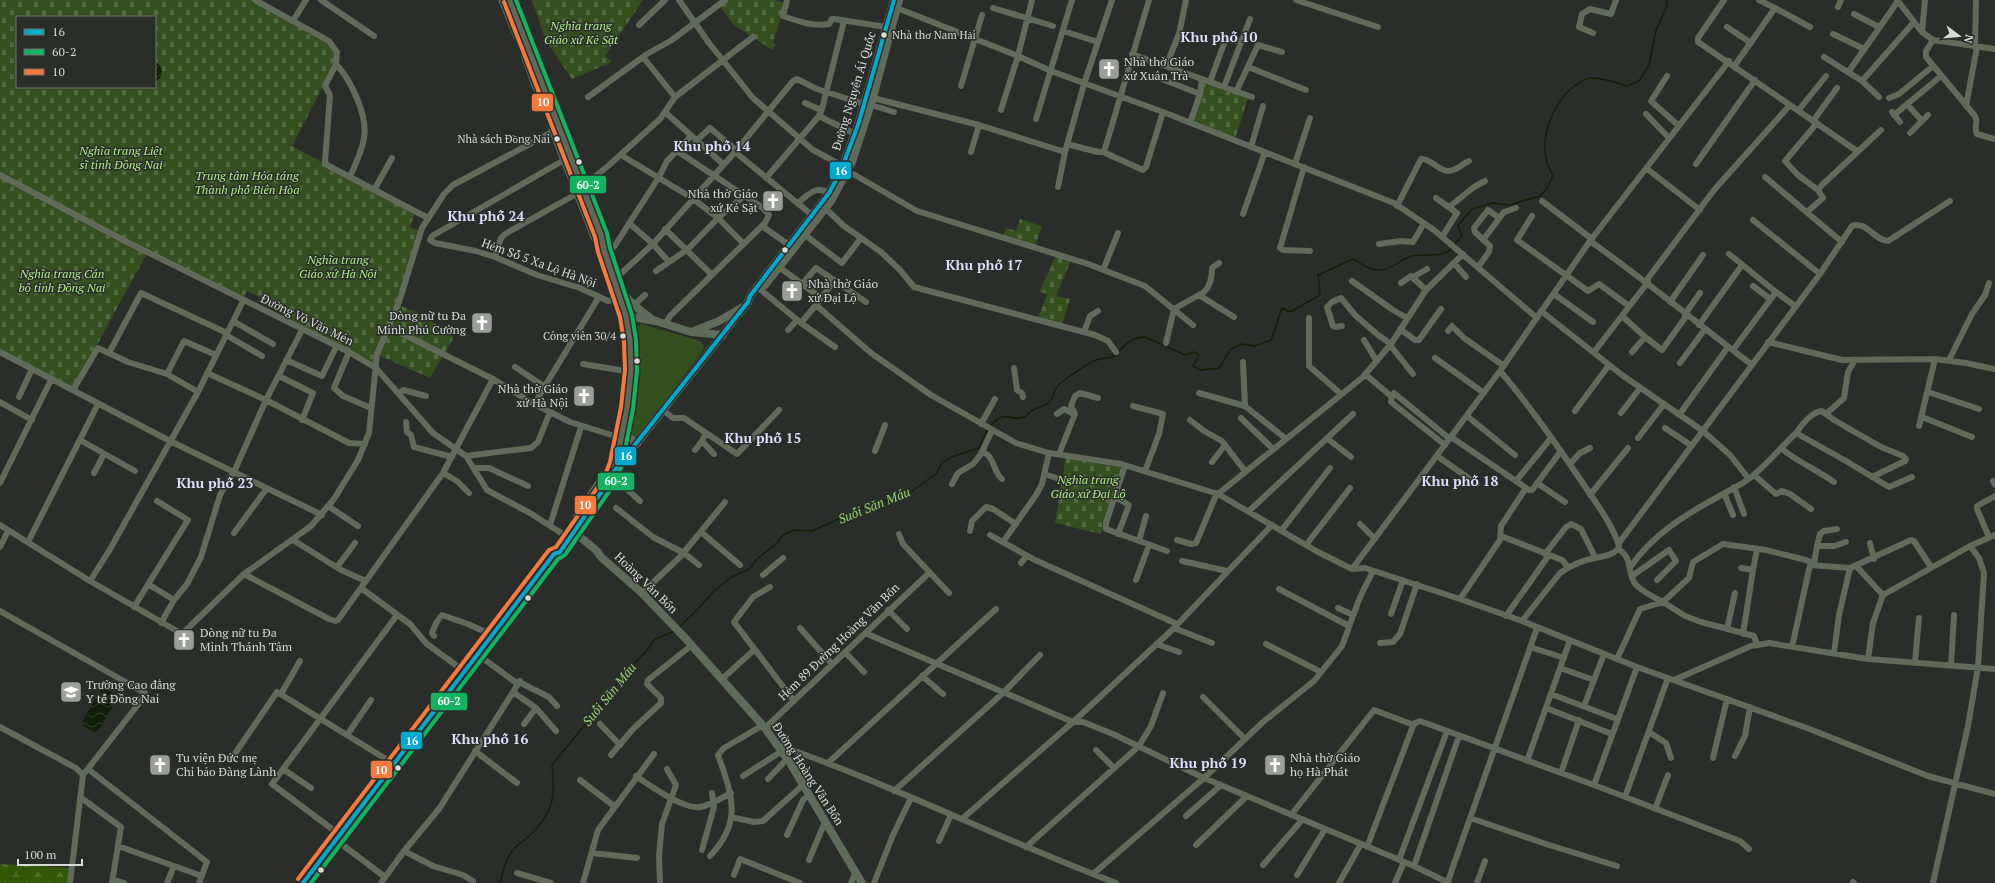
<svg xmlns="http://www.w3.org/2000/svg" width="1995" height="883" font-family="'PT Serif',serif">
<style>
.forest{fill:url(#forest-firs)}
.cemetery{fill:url(#cemetery-stones);fill-rule:evenodd}
.green{fill:#34501f}
.water{fill:url(#water-waves)}
.lines{fill:none;stroke-linecap:round;stroke-linejoin:round}
.stream{stroke:#121e08;stroke-width:1.5}
.minor{stroke:#616a5b;stroke-width:6}
.major{stroke:#616b5a;stroke-width:8}
.highway{stroke:#60685a;stroke-width:9}
.bus-1-casing{stroke:#2a2e29;stroke-width:7}
.bus-2-casing{stroke:#2a2e29;stroke-width:7}
.bus-3-casing{stroke:#2a2e29;stroke-width:7}
.bus-1{stroke:#00a9ce;stroke-width:4}
.bus-2{stroke:#13b361;stroke-width:4}
.bus-3{stroke:#f6793e;stroke-width:4}
.bus-dot{fill:#d9dbd8;stroke:#2a2e29;stroke-width:1.5}
.labels{text-anchor:middle;stroke-width:3;stroke-linejoin:round;paint-order:stroke}
.bus-label{font-size:11px;fill:#d9dbd8;stroke:#2a2e29;text-anchor:end}
.park-label{font-size:12px;font-style:italic;fill:#aeef84;stroke:#2a2e29}
.poi-label{font-size:12px;fill:#d9dbd8;stroke:#2a2e29;text-anchor:start}
.street-label{font-size:12px;fill:#d9dbd8;stroke:#2a2e29}
.water-label{font-size:13px;font-style:italic;fill:#97d76d;stroke:#2a2e29}
.quarter-label{font-size:14px;font-weight:bold;fill:#dcddfb;stroke:#2a2e29}
.line-badge{stroke:#2a2e29;stroke-width:1.5}
.badge-label{font-size:11px;text-anchor:middle;font-weight:bold;fill:#fff}
</style>
<defs>
<pattern id="forest-firs" width="22" height="20" patternUnits="userSpaceOnUse"><rect width="22" height="20" fill="#315809"/><path d="M5 1l3.5 6h-7zM16 11l3.5 6h-7z" fill="#4e6f2c"/></pattern>
<pattern id="cemetery-stones" width="16" height="16" patternUnits="userSpaceOnUse"><rect width="16" height="16" fill="#34501f"/><path d="M2 7V4a2 2 0 0 1 4 0v3zM10 15v-3a2 2 0 0 1 4 0v3z" fill="#51693f"/></pattern>
<pattern id="water-waves" width="16" height="10" patternUnits="userSpaceOnUse"><rect width="16" height="10" fill="#121e08"/><path d="M0 5q4-4 8 0t8 0" fill="none" stroke="#343e2b"/></pattern>
</defs>
<rect width="100%" height="100%" fill="#2b2d2a"/>
<path class="forest" d="M0 864 71 868 68 883H0Z"/>
<path class="cemetery" d="M0 0H253L328 42 335 52V63L292 146 415 213 410 227 419 231 397 304 424 316 454 337 430 378 376 354 375 366 287 320 288 312 247 291 243 299 0 173ZM17 17H155V87H17Z
M532 0H643L605 56 612 62 572 79 546 41Z
M727 0H774L785 3 773 43 776 44 772 50 733 24 720 6Z
M1203 81 1248 98 1235 139 1192 122Z
M0 177 147 253 73 389 0 350Z
M1020 219 1042 226 1035 246 1003 236 1006 228 1016 231Z
M1056 256 1071 260 1056 296 1070 299 1062 325 1038 318 1047 294 1039 292Z
M1066 456 1124 466 1101 534 1055 523Z"/>
<path class="green" d="M641 324 697 340 702 342 704 347 702 352 638 436 635 437 628 430 634 408 637 384 635 329Z"/>
<path class="water" d="M155 61C164 67 164 77 155 82Z
M104 689 116 695 117 699 98 731 95 732 83 726 82 722 100 691Z"/>
<g class="lines">
<path class="stream" d="M1454 245 1462 236 1458 225 1472 209 1492 203 1509 205 1540 196 1547 188 1553 176C1551 171 1547 165 1546 159 1541 134 1553 104 1572 88 1577 84 1585 78 1591 78 1602 78 1616 82 1627 86L1639 81 1649 65 1656 30 1667 6V0
M1118 352C1127 343 1133 337 1145 337L1185 355 1194 352 1199 355 1193 366 1200 370 1219 368 1231 349 1241 344 1255 346 1271 340 1282 308 1290 312 1320 295 1318 275 1353 259C1361 264 1368 269 1378 270 1391 271 1398 261 1409 257 1422 252 1442 260 1452 248
M991 426C1005 407 1013 424 1026 416 1029 414 1030 411 1033 410 1038 407 1045 407 1049 402 1056 395 1051 390 1062 382 1069 377 1087 363 1096 360 1103 358 1109 359 1116 355
M678 628 696 611 714 591 730 578 749 569 757 559 777 543 782 536 794 530 812 531 872 504 905 496 936 474 942 463 951 457 979 448 988 429
M500 883C503 872 506 857 514 849 518 844 524 841 528 837 553 814 556 798 552 765L603 703 622 676 648 649 654 640 674 631"/>
<path class="minor" d="M255 0 329 41 337 52 336 64 325 86 330 95 325 162 327 165 428 218
M321 0 374 36
M679 0 709 43 753 98 813 150 843 166
M787 0 783 16C798 21 813 27 829 24L832 19H835L886 27
M1296 0 1378 27
M1724 0 1698 38V42L1857 151
M1897 0 1922 32 1933 40 1995 49
M1838 7 1841 0
M897 8 1018 56 1051 71 1163 112 1394 203 1434 230 1537 318
M993 8 1053 26
M1775 8 1810 27
M1854 14 1879 27
M293 21 306 0
M639 25 665 0
M1727 27 1751 43
M1063 31 1098 42
M1922 32 1925 0
M1593 33 1579 27 1582 14 1590 9 1611 14 1616 0
M1833 34 1864 49
M1933 40 1926 51V57L1975 116C1979 122 1973 128 1977 134L1995 139
M1975 47 1976 0
M1132 54 1252 97
M643 57 675 97
M1824 57 1862 81 1879 97
M336 64C351 80 368 116 364 138 362 152 355 164 350 177
M1735 65 1775 8 1759 0
M1166 66 1179 34 1186 0
M1248 67 1306 90
M1849 71 1898 1
M1667 76 1651 101 1679 126
M1159 78 1200 94
M1862 81 1914 22
M1210 82 1226 38
M961 86 982 15
M1224 87 1250 19
M1236 92 1258 45 1282 52
M588 97 647 54 672 40 725 0
M873 98 979 125 1065 152
M1889 98 1899 94 1933 66
M805 103 821 110
M1907 104 1922 121
M871 105 894 112
M1966 106 1977 47
M1001 110 1018 56 1032 0
M1798 111 1826 76
M665 112 723 164
M1892 112 1900 122
M1646 114 1669 138
M1894 115 1941 76
M819 116 855 134
M1036 119 1072 0
M1813 121 1837 88
M1190 123 1200 94 1202 79
M1817 123 1785 161 1798 175 1818 190
M1910 133 1928 115
M696 141 710 128 736 150
M1067 144 1098 152H1104L1149 0
M1251 147 1263 106
M735 152 812 215
M971 152 979 125
M1103 152 1143 170 1146 167 1163 112
M621 155 692 198 718 218 744 244
M564 160 432 236 430 240 435 243 476 251 495 257 537 275 580 288 608 301 620 299
M1295 164 1310 118
M1696 164 1755 80
M1304 167 1280 248 1283 250 1310 251
M1646 168 1700 210
M848 171 917 211 1088 264 1145 286 1193 325
M0 175 129 243 349 352 376 368 433 433 466 456 487 490 530 513 569 538
M1765 177 1842 242
M766 178 819 116 822 109 844 21
M582 187 608 166 660 119 675 97 753 37
M1058 187 1065 152 1084 84 1112 0
M374 190 392 158
M1436 198 1457 213 1442 237
M1542 201 1592 239
M798 203C808 195 815 185 829 193
M1397 206 1421 159C1432 158 1441 175 1453 170 1459 168 1464 163 1469 161
M1449 207 1474 187 1485 181
M825 208 844 226 881 252 900 270 914 287 1095 335 1108 341 1116 352
M1807 212 1823 198 1818 190 1822 185 1881 130
M1243 214 1265 152
M1532 216 1517 240 1588 291 1599 284 1629 306
M1753 220 1820 274
M629 223 653 244 669 262
M762 226 789 245
M665 229 712 275
M805 235 842 263 861 238
M1483 240 1504 212 1516 208
M1590 241C1645 280 1697 323 1751 364
M1379 244 1401 241 1413 242 1424 223
M605 253 614 247 659 177 667 161 691 136
M1729 254 1776 292
M495 257 501 238 505 234 578 193
M1454 263 1466 277
M779 267 821 298 816 305 871 353 931 395 1016 443 1049 453 1121 464 1218 494 1318 552 1352 569 1365 568 1460 599 1522 621 1637 667 1807 728 1928 776 1995 794
M1478 267 1489 252 1490 246 1475 232 1474 228 1488 210 1499 218
M1103 270 1118 233
M656 271 688 249 718 218 744 196
M1413 277 1427 269
M614 280 653 244 735 152 793 81 797 79 817 89 864 104
M1352 281 1393 310 1407 318
M1646 281 1714 190 1790 105
M803 283 816 268 866 302
M1401 283 1411 276 1426 290
M1753 286 1770 299
M761 290 801 323 835 347
M1554 294 1593 322
M1199 295 1234 317
M821 298 834 281
M1670 302 1703 255
M634 305 645 295
M1541 311 1622 375 1703 431 1730 455 1749 479
M1685 314 1700 293
M1622 316 1645 337
M1309 318V366L1341 394
M233 321 273 344
M801 323 816 305
M665 324 670 316 765 223 769 215 763 208 677 151
M1699 325 1742 265
M1342 326 1336 327 1333 326 1327 307 1332 302 1341 298 1355 315 1378 335 1391 344
M389 327 493 379 534 404 570 422 621 438
M1400 329 1415 340H1419L1441 309
M788 330 797 320
M1448 331 1452 326 1464 338 1504 366
M1084 332 1090 316 1098 311
M226 335 262 356
M1364 340 1376 360
M1768 342 1842 360 1935 359
M1166 343 1174 309 1204 292C1211 285 1212 277 1212 268L1219 263
M1390 345 1413 374
M1733 350 1776 292 1795 306
M0 352 170 441 322 515
M349 352 334 388 343 396 371 408
M1594 352 1648 282
M1632 352 1645 337 1662 350 1687 315
M109 353 141 293 227 333
M1435 358 1484 393
M286 360 322 376 336 347
M1949 360 1972 314 1985 295 1989 283
M1243 362 1245 406
M1680 363 1705 329
M583 364 631 372
M515 367 545 387
M1014 368 1017 390 1022 393 1023 397
M1500 371C1530 406 1556 444 1582 482 1595 502 1612 523 1619 546L1618 549C1611 556 1604 556 1595 558 1583 560 1570 566 1560 573L1522 621
M207 373 266 400 349 443 365 444
M167 374 184 341 216 355
M1365 374 1392 397 1391 402 1445 445
M279 376 313 393 302 420
M73 390 98 348 128 362 167 374 198 392
M1928 392 1979 409
M1199 393 1245 406 1285 438
M1394 393 1450 439
M399 394 403 390 426 396
M19 397 32 369
M0 402 32 420
M534 404 599 297
M1133 406 1163 414 1159 434 1145 471
M663 410 673 418H684L737 454 779 410
M1575 411 1609 365
M1621 413 1640 388
M1827 413 1844 398 1848 372 1855 360
M1057 414 1064 409 1074 414
M1679 415 1728 347
M1467 416 1515 455
M1922 417 1972 437
M1241 418 1273 449
M1190 420 1204 431 1222 441 1245 471
M406 422 407 432 411 435 414 447 452 457
M981 424 995 399
M1919 426 1935 359 1966 363 1994 369
M1665 428 1692 446
M1797 432C1802 424 1812 412 1822 411L1834 420 1881 447 1903 456 1906 459 1905 461 1872 477
M706 433 702 441 714 454
M1451 437 1529 490H1532L1561 451
M1638 438 1664 404
M1328 439 1351 457
M80 440 135 471
M1782 449C1798 462 1817 470 1834 482
M695 450 702 441
M875 451 885 425
M983 452C995 457 993 472 1002 479
M1059 454 1075 414 1071 406 1075 396 1080 393 1098 398
M466 456 531 448 538 442 550 412
M1437 456 1477 484
M1212 462 1225 445
M1570 464 1580 453 1590 448
M1125 465 1106 523V529L1167 551
M475 468H489L528 486
M94 473 104 454
M443 473 457 481 469 493
M1044 474 1060 479
M611 475 640 501
M1754 475 1776 494 1782 491 1790 494 1811 509
M1516 481 1551 438
M1993 481 1995 485
M0 483 51 380
M1537 483 1565 502
M952 484 958 473 973 464 981 454 992 430
M1734 487 1744 514
M1724 493 1733 515
M1218 494 1363 377 1391 344 1426 290 1463 254
M1590 495 1628 448
M1115 497 1129 505 1118 534
M328 506 358 526
M616 508 653 537 684 553 699 565
M1249 511 1353 414
M1360 524 1375 539
M0 525 90 581 177 631 183 633 244 574 311 526 334 499 358 460 369 433 377 354 399 302 422 228 444 194 453 185 554 131
M550 525 581 427
M970 531 972 521 986 507 993 509 1016 524
M1281 531 1330 468
M701 532 740 565
M234 533 267 488
M899 534 903 544 949 593
M990 535 1035 560 1177 624
M1501 536 1562 560 1568 567
M1989 537 1977 509V506L1995 496
M293 540 341 570 366 581
M1177 540 1191 544 1196 543 1217 493
M1139 541 1146 516
M28 542 98 404
M1003 542 1036 495 1042 484 1049 453
M1619 543 1820 274 1852 226C1866 220 1875 241 1888 241L1950 201
M1870 543 1874 559
M1306 545 1350 488
M1817 546 1820 534 1824 531 1837 529
M0 547 8 531
M1618 549C1634 558 1626 573 1636 585 1643 592 1655 598 1663 602L1689 578 1693 562 1723 544 1766 550 1806 560 1812 563
M1545 554 1566 527 1571 524 1581 529 1595 557
M1182 561 1227 571
M1021 563 1027 556
M1814 564 1817 546H1834L1846 542
M1631 566C1653 535 1683 516 1716 498 1727 491 1740 486 1750 478 1768 464 1780 448 1796 433L1846 461 1889 487 1912 477
M1856 566 1883 595
M337 567 355 543
M1741 568 1753 570 1757 549
M1352 569 1500 371 1590 241 1729 61
M244 574 329 619 335 621 338 620 443 473 493 379
M763 575 783 558
M1632 576 1669 550 1676 561 1657 580
M1136 580 1149 545
M90 581 109 551 198 392 243 301
M148 584 174 600
M770 587 753 597 734 622 794 701
M361 588 410 624 427 644 464 671
M1279 589 1349 626
M642 593 681 556 725 502
M1460 599 1500 540 1501 526 1526 488
M134 607 188 520 157 501
M1338 608 1353 615
M888 610 907 629
M0 611 145 693 144 697 83 775 70 883
M1391 614 1403 580
M1506 616 1549 555
M161 623 174 600 187 584 201 557 220 495 234 472 266 400 302 330
M800 628 832 664
M1174 628 1212 643
M1727 629 1735 593
M865 633 1073 722H1083L1113 734 1204 778 1414 866 1449 883
M1743 634 1753 570
M434 636 432 633 436 623 442 615 468 624 492 635
M1380 643 1393 642 1400 634 1417 584
M1156 644 1179 652
M1266 644 1321 672
M1530 647 1564 658
M1792 647 1810 565 1850 568
M845 652 864 672
M1834 653 1839 615 1850 568 1911 540 1914 541 1931 567
M477 654 518 684
M1617 659 1640 609 1663 602 1685 616 1701 622 1754 636 1757 645
M1868 659 1873 623 1883 595 1970 546 1995 535
M1915 662 1919 618
M1951 665 1954 615
M1560 668 1594 680
M922 676 943 694
M722 679 754 650
M1674 680 1751 646 1769 643 1868 659 1995 669
M519 682 549 697 557 706
M513 692 536 708 556 731
M281 694 300 661
M1551 694 1617 719
M1203 697 1245 739
M1584 706 1604 654
M1546 708 1612 734
M524 724 536 708
M600 724 620 745
M0 727 76 768 83 775
M765 728 929 573
M1649 732 1666 743 1671 758
M347 735 371 700
M778 745C893 785 1002 840 1116 883
M1096 750 1114 768
M475 751 517 783
M234 755 277 692 394 764
M611 755 633 729 661 703V698L647 684 648 680 692 645
M1735 756 1745 736 1750 707
M1713 758 1727 699
M1527 761 1570 640
M828 763 996 609
M88 769 207 862 199 883
M283 769 311 788
M1561 773 1579 720
M636 776C649 785 684 810 700 807 711 805 721 798 731 793
M743 776 782 751
M768 779 787 759
M580 780 614 806
M1594 785 1637 667
M894 791 1003 693 1040 655
M80 797 121 827 112 883
M1625 797 1668 678
M1655 809 1668 775
M1291 815 1374 710 1414 725
M1186 816 1221 785
M731 817 754 822 763 821 803 785
M1470 818 1549 845 1617 866
M962 819 1073 722 1173 629 1272 525
M340 835 272 784 397 615
M787 835 803 800 809 795
M336 840 385 877
M939 841 951 815
M1196 845 1247 796
M118 846 202 876
M1026 847 1139 746 1151 726 1163 693
M1367 847 1413 726 1415 723 1420 721 1594 785 1740 841 1749 849
M702 850 714 807 712 793
M404 851 433 866 463 875 473 881
M592 853 637 858
M710 856C743 822 732 795 718 755L724 748 763 725
M809 860 825 822
M1399 860 1447 731
M1263 865 1302 820
M1414 866 1459 736
M517 873 551 883
M1093 874 1204 778 1263 722 1314 681 1342 646 1360 597 1373 571
M734 875 740 859 800 883
M1297 875 1325 829
M113 880 124 883
M1448 881 1537 628
M1853 882 1854 883
M167 883 174 866
M381 883 404 851 439 809 520 681
M583 883 598 830 654 754
M660 883 659 856 662 824 676 785 667 769
M851 883 856 872
M874 883 893 835 911 798
M1339 883 1361 844
M1395 883 1404 862
M1477 883 1485 861
M1933 883 1968 726 1978 667 1984 573 1979 558 1970 546"/>
<path class="major" d="M765 285 831 201 852 162 872 101 899 0
M617 289 641 311 652 319
M626 316 656 321 691 332 723 335
M694 331 719 321 743 307
M622 431 637 444
M614 472 748 302 750 296 829 193 840 173 858 125 894 0
M574 532 597 551 601 557 642 593 686 639 765 728 790 763 862 883"/>
<path class="highway" d="M503 0 518 37
M510 0 601 235 604 250 626 316 630 341 631 370 627 408 616 464 609 481 560 552 554 554
M525 55 537 88
M553 129 595 237 602 246
M577 517 603 478 611 475
M303 883 536 578 554 554 555 549"/>
<g class="bus-1-casing">
<path id="bus-1" d="M303 883 554 554 560 552 609 481 611 475 748 302 750 296 829 193 840 173 858 125 894 0"/>
</g>
<g class="bus-2-casing">
<path id="bus-2" d="M311 883 558 559 565 555 615 483 622 465 633 409 637 371 636 340 632 315 610 248 607 233 516 0"/>
</g>
<g class="bus-3-casing">
<path id="bus-3" d="M298 879 549 550 556 547 604 478 610 462 621 407 625 370 624 342 620 317 598 252 595 237 504 2"/>
</g>
<use href="#bus-1" class="bus-1"/>
<use href="#bus-2" class="bus-2"/>
<use href="#bus-3" class="bus-3"/>
</g>
<defs>
<g id="church-square" transform="scale(1.15)"><rect x="-9" y="-9" width="18" height="18" rx="4" fill="#9c9e9b" stroke="#2a2e29"/><path d="M-1.2-6h2.4v3.5h3.3v2.4h-3.3V6h-2.4V-.1h-3.3v-2.4h3.3Z" fill="#fff"/></g>
<g id="university-square" transform="scale(1.15)"><rect x="-9" y="-9" width="18" height="18" rx="4" fill="#9c9e9b" stroke="#2a2e29"/><path d="M0-5L7-2L0 1L-7-2ZM-4 1L0 2.5L4 1V4Q0 6-4 4Z" fill="#fff"/></g>
</defs>
<g fill-rule="evenodd">
<use href="#church-square" x="1109" y="69"/>
<use href="#church-square" x="773" y="201"/>
<use href="#church-square" x="792" y="291"/>
<use href="#church-square" x="482" y="323"/>
<use href="#church-square" x="584" y="396"/>
<use href="#church-square" x="184" y="640"/>
<use href="#university-square" x="71" y="692"/>
<use href="#church-square" x="160" y="765"/>
<use href="#church-square" x="1275" y="765"/>
</g>
<g class="bus-dot">
<circle cx="884" cy="35" r="3.5"/>
<circle cx="557" cy="139" r="3.5"/>
<circle cx="579" cy="162" r="3.5"/>
<circle cx="785" cy="250" r="3.5"/>
<circle cx="623" cy="336" r="3.5"/>
<circle cx="637" cy="361" r="3.5"/>
<circle cx="528" cy="598" r="3.5"/>
<circle cx="398" cy="768" r="3.5"/>
<circle cx="321" cy="870" r="3.5"/>
</g>
<g class="labels">
<g class="bus-label">
<text x="892" y="39" text-anchor="start">Nhà thơ Nam Hải</text>
<text x="550" y="143">Nhà sách Đồng Nai</text>
<text x="616" y="340">Công viên 30/4</text>
</g>
<g class="park-label">
<text x="581" y="30">Nghĩa trang<tspan x="581" dy="14">Giáo xứ Kẻ Sặt</tspan></text>
<text x="121" y="155">Nghĩa trang Liệt<tspan x="121" dy="14">sĩ tỉnh Đồng Nai</tspan></text>
<text x="247" y="180">Trung tâm Hỏa táng<tspan x="247" dy="14">Thành phố Biên Hòa</tspan></text>
<text x="338" y="264">Nghĩa trang<tspan x="338" dy="14">Giáo xứ Hà Nội</tspan></text>
<text x="62" y="278">Nghĩa trang Cán<tspan x="62" dy="14">bộ tỉnh Đồng Nai</tspan></text>
<text x="1088" y="484">Nghĩa trang<tspan x="1088" dy="14">Giáo xứ Đại Lộ</tspan></text>
</g>
<g class="poi-label">
<text x="1124" y="66">Nhà thờ Giáo<tspan x="1124" dy="14">xứ Xuân Trà</tspan></text>
<text x="758" y="198" text-anchor="end">Nhà thờ Giáo<tspan x="758" dy="14">xứ Kẻ Sặt</tspan></text>
<text x="808" y="288">Nhà thờ Giáo<tspan x="808" dy="14">xứ Đại Lộ</tspan></text>
<text x="466" y="320" text-anchor="end">Dòng nữ tu Đa<tspan x="466" dy="14">Minh Phú Cường</tspan></text>
<text x="568" y="393" text-anchor="end">Nhà thờ Giáo<tspan x="568" dy="14">xứ Hà Nội</tspan></text>
<text x="200" y="637">Dòng nữ tu Đa<tspan x="200" dy="14">Minh Thánh Tâm</tspan></text>
<text x="86" y="689">Trường Cao đẳng<tspan x="86" dy="14">Y tế Đồng Nai</tspan></text>
<text x="176" y="762">Tu viện Đức mẹ<tspan x="176" dy="14">Chỉ bảo Đàng Lành</tspan></text>
<text x="1290" y="762">Nhà thờ Giáo<tspan x="1290" dy="14">họ Hà Phát</tspan></text>
</g>
<g class="street-label">
<text transform="translate(854 91) rotate(-73)" y="4">Đường Nguyễn Ái Quốc</text>
<text transform="translate(539 263) rotate(20)" y="4">Hẻm Số 5 Xa Lộ Hà Nội</text>
<text transform="translate(307 320) rotate(26)" y="4">Đường Võ Văn Mén</text>
<text transform="translate(646 583) rotate(44)" y="4">Hoàng Văn Bổn</text>
<text transform="translate(839 642) rotate(-44)" y="4">Hẻm 89 Đường Hoàng Văn Bổn</text>
<text transform="translate(808 774) rotate(57)" y="4">Đường Hoàng Văn Bổn</text>
</g>
<g class="water-label">
<text transform="translate(874 505) rotate(-22)" y="5">Suối Săn Máu</text>
<text transform="translate(609 694) rotate(-51)" y="5">Suối Săn Máu</text>
</g>
<g class="quarter-label">
<text x="1219" y="42">Khu phố 10</text>
<text x="712" y="151">Khu phố 14</text>
<text x="486" y="221">Khu phố 24</text>
<text x="984" y="270">Khu phố 17</text>
<text x="763" y="443">Khu phố 15</text>
<text x="1460" y="486">Khu phố 18</text>
<text x="215" y="488">Khu phố 23</text>
<text x="490" y="744">Khu phố 16</text>
<text x="1208" y="768">Khu phố 19</text>
</g>
</g>
<g class="line-badge">
<rect x="531" y="93" width="23" height="19" rx="4" fill="#f6793e"/>
<rect x="829" y="161" width="23" height="19" rx="4" fill="#00a9ce"/>
<rect x="569" y="175" width="38" height="19" rx="4" fill="#13b361"/>
<rect x="614" y="446" width="23" height="20" rx="4" fill="#00a9ce"/>
<rect x="597" y="472" width="38" height="19" rx="4" fill="#13b361"/>
<rect x="574" y="495" width="23" height="20" rx="4" fill="#f6793e"/>
<rect x="430" y="692" width="38" height="19" rx="4" fill="#13b361"/>
<rect x="400" y="731" width="23" height="19" rx="4" fill="#00a9ce"/>
<rect x="370" y="760" width="23" height="19" rx="4" fill="#f6793e"/>
</g>
<g class="badge-label">
<text x="543" y="106">10</text>
<text x="841" y="175">16</text>
<text x="588" y="189">60-2</text>
<text x="626" y="460">16</text>
<text x="616" y="485">60-2</text>
<text x="585" y="509">10</text>
<text x="449" y="705">60-2</text>
<text x="412" y="745">16</text>
<text x="381" y="774">10</text>
</g>
<rect x="16" y="16" width="140" height="72" fill="#2a2e29" stroke="#70736f"/>
<rect x="24" y="29" width="20" height="6" fill="#00a9ce" stroke="#70736f"/>
<text x="52" y="36" font-size="12" fill="#d9dbd8">16</text>
<rect x="24" y="49" width="20" height="6" fill="#13b361" stroke="#70736f"/>
<text x="52" y="56" font-size="12" fill="#d9dbd8">60-2</text>
<rect x="24" y="69" width="20" height="6" fill="#f6793e" stroke="#70736f"/>
<text x="52" y="76" font-size="12" fill="#d9dbd8">10</text>
<g transform="translate(1959 36) rotate(106)" stroke="#2a2e29" stroke-width="3" paint-order="stroke">
<path d="M0-3L7 15L0 10L-7 15Z" fill="#d9dbd8"/>
<text y="-6" font-size="11" font-weight="bold" text-anchor="middle" fill="#d9dbd8">N</text>
</g>
<path d="M18 859v6h64v-6" fill="none" stroke="#d9dbd8" stroke-width="2"/>
<text x="24" y="859" font-size="12" fill="#d9dbd8" stroke="#2a2e29" stroke-width="3" paint-order="stroke">100 m</text>
</svg>
